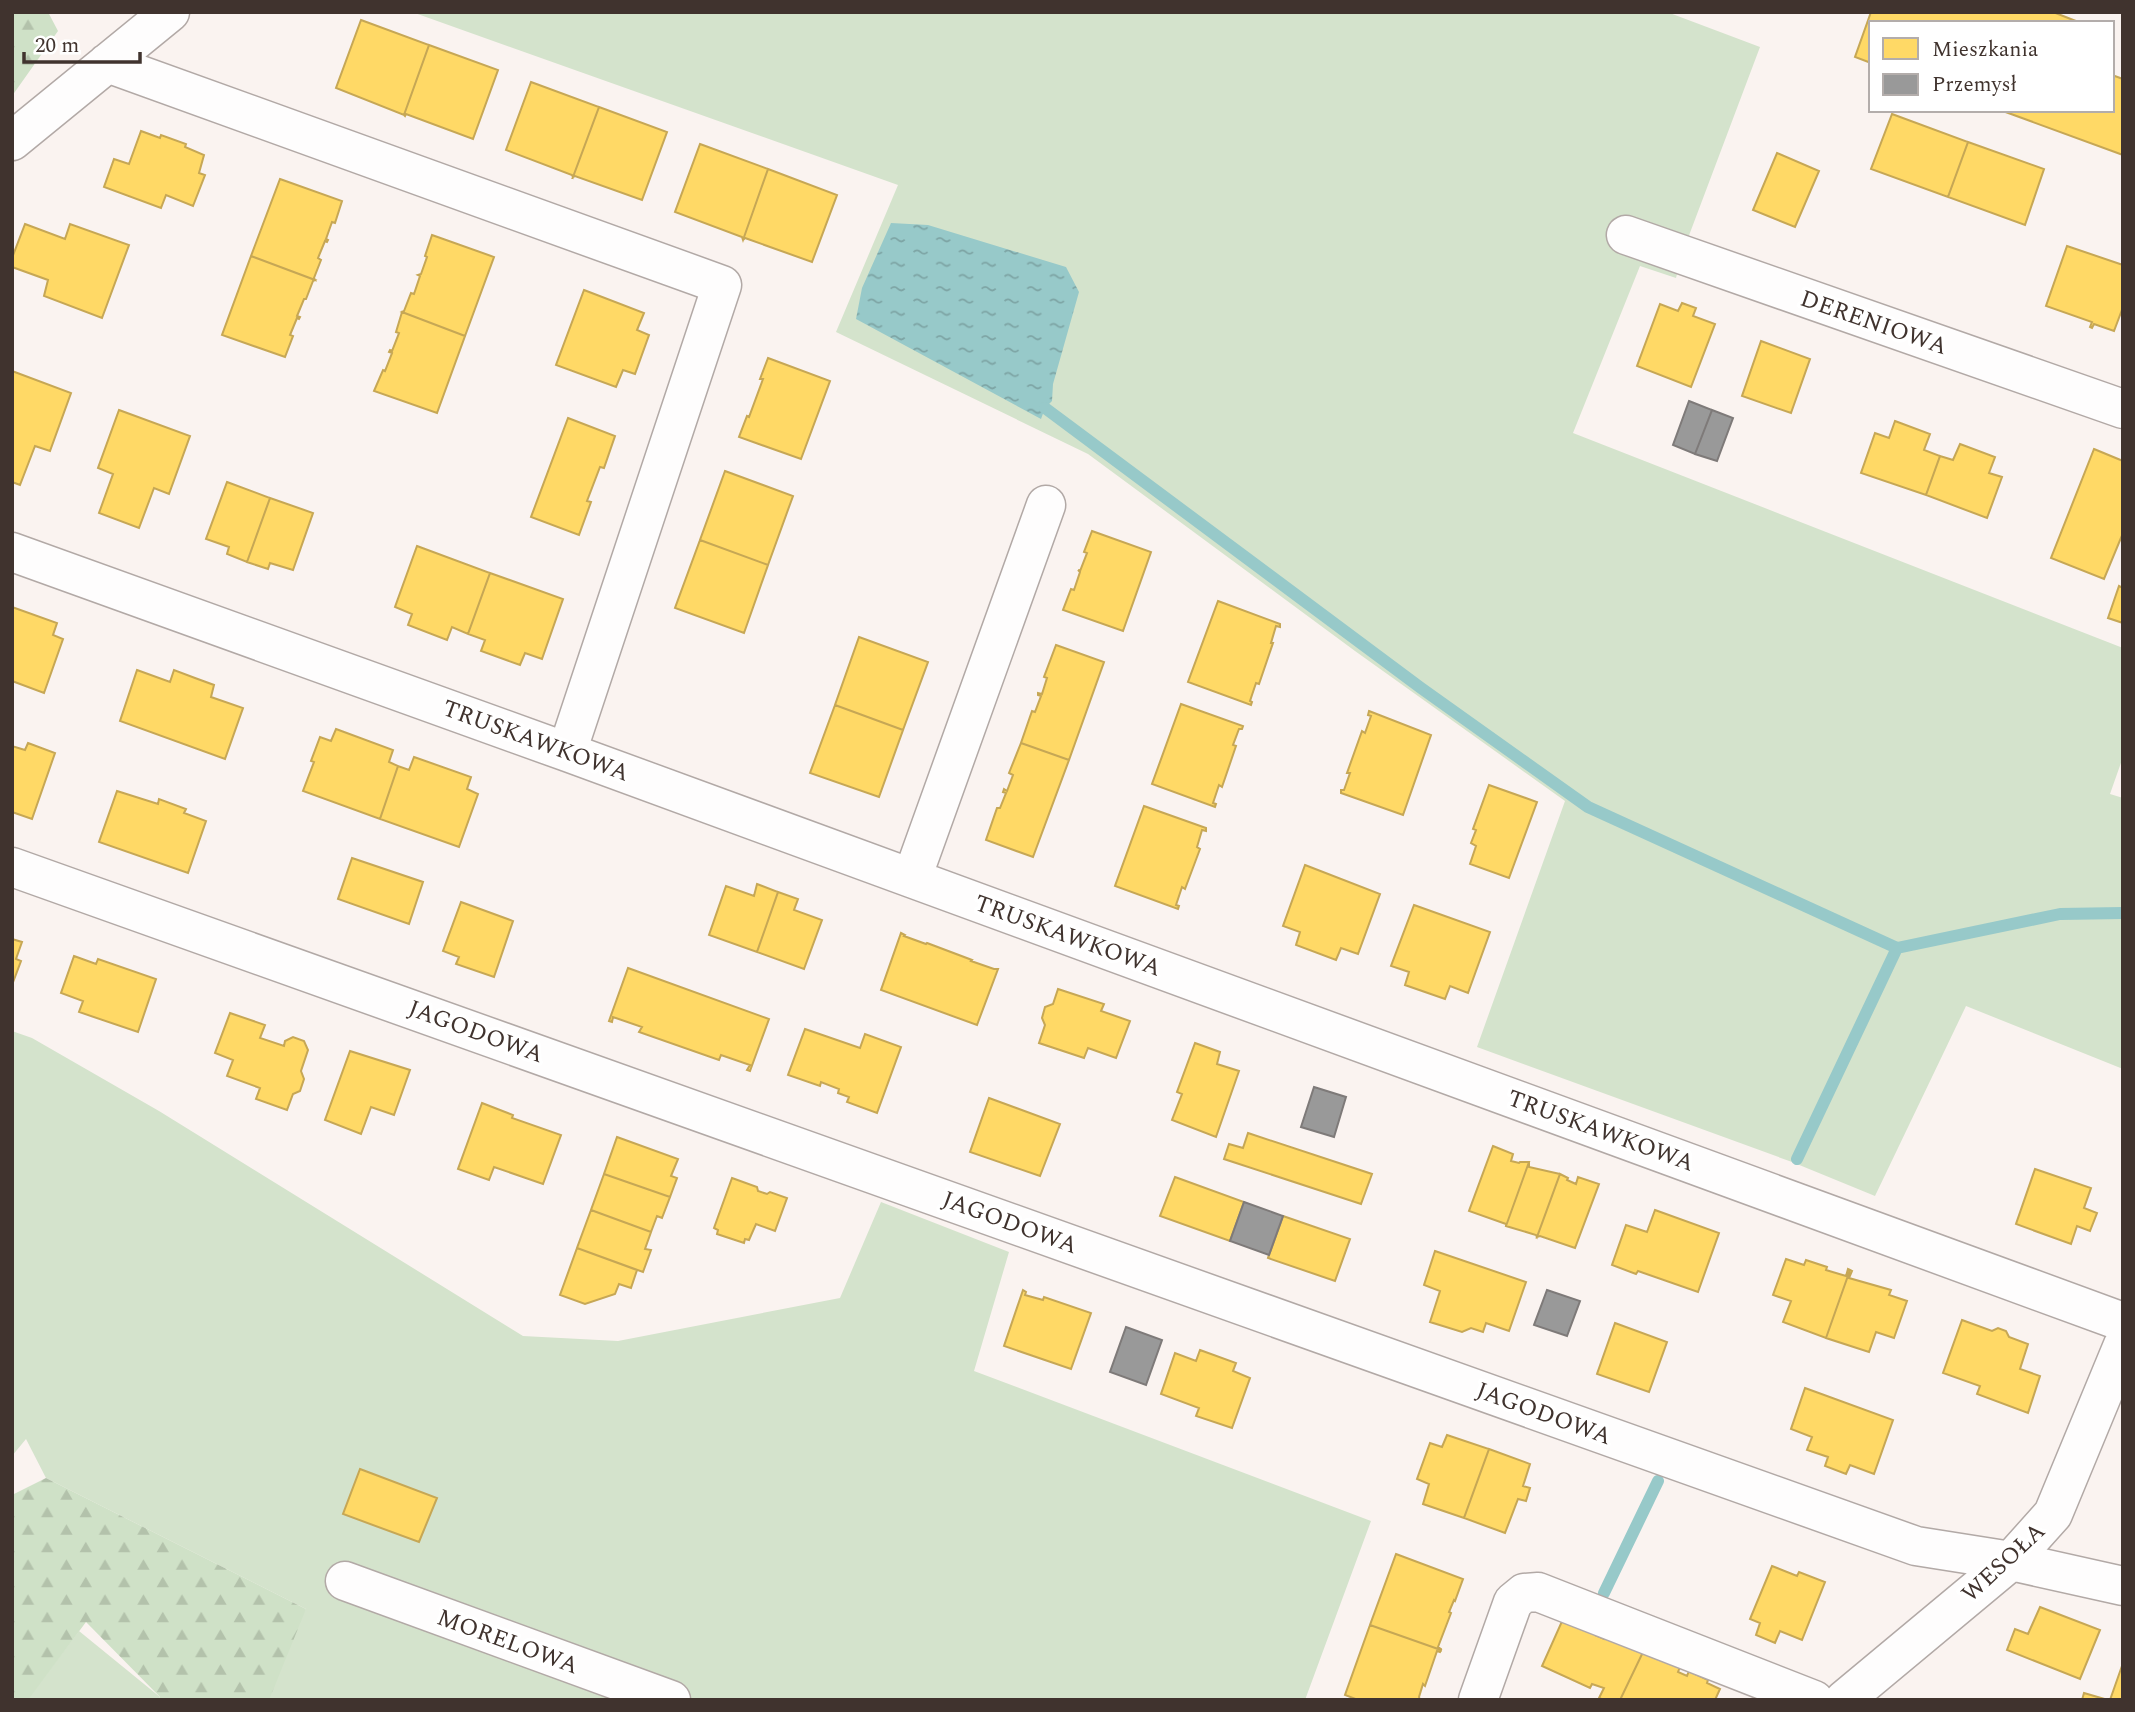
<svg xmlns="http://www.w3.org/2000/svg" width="2135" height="1712" font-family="Spectral,serif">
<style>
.grass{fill:#d4e3cc}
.forest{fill:url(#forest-firs)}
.water{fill:url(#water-ripples)}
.homes{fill:#ffd966;stroke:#c6a755;stroke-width:2}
.industry{fill:#999;stroke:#7e7a79;stroke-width:2}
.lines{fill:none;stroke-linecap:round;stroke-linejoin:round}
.stream{stroke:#97c9c9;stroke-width:12}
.minor-casing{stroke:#b2a9a6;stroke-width:41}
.minor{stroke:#fefdfd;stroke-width:38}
.labels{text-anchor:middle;stroke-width:7;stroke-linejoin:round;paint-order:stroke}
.street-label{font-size:24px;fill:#40332e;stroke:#fff}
</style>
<defs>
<pattern id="forest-firs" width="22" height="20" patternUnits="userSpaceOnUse" patternTransform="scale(1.75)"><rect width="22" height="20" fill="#cfe1c7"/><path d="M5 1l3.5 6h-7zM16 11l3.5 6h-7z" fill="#b3c2ab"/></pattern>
<pattern id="water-ripples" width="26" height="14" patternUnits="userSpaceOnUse" patternTransform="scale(1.75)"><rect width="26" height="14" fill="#97c9c9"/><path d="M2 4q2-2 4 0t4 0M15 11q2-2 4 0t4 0" fill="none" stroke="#7da4a4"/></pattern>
</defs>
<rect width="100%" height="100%" fill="#faf3f0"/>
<path class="grass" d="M412 12H1667L1760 47 1682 254 1676 278 1640 266 1573 433 2123 648V757L2110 794 2123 798V1069L1966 1006 1875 1196 1792 1162 1477 1047 1565 801 1355 651 1088 454 836 332 898 185Z
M12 1031 32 1038 159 1111 523 1336 618 1341 840 1298 881 1202 1009 1252 974 1371 1371 1521 1305 1700H1182L1177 1698 1176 1700H241L306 1609 46 1478 26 1439 12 1456Z
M79 1631 160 1697 158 1700H27Z"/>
<path class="forest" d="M12 12H48L58 31 12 96Z
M46 1478 306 1609 269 1700H158L160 1697 86 1622 28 1700H12V1495Z"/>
<path class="water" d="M891 223 928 225 1066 267 1079 292 1053 384 1052 401 1045 408 1041 419 856 319 862 288Z"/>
<path class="homes" d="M1871 12H2053L2081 23H1871V63L1855 57Z
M361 20 429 45 404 115 336 88Z
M429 45 498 70 473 139 406 114 405 116 404 115Z
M2112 75 2123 79V155L2000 110H2112Z
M531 82 599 107 573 177 572 175 506 150Z
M599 107 667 132 642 200 575 176 573 177Z
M1892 114 1968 142 1948 197 1871 169Z
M141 131 160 138 161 135 186 144 185 147 204 155 199 173 205 175 193 206 166 195 161 208 104 187 114 159 129 164Z
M1968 142 2044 169 2025 225 1948 197Z
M700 144 768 169 743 240 742 237 675 212Z
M1777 153 1819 171 1795 227 1753 210Z
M768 169 837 195 812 262 745 238 743 240Z
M280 179 342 201 335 223 332 222 326 239 328 240 327 242 325 241 318 258 321 260 314 278 315 280 251 256Z
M25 224 65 239 70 224 129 245 102 318 44 296 48 280 12 267V258Z
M432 235 494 257 465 336 402 312 404 311 411 293 414 294 420 276 418 275 421 274 427 257 425 256Z
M2067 246 2123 265V307L2114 331 2094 324 2092 328 2090 327 2092 322 2046 306Z
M251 256 315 280 313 281 306 299H304L297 316 300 317 299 319 297 318 290 335 293 336 285 357 222 335Z
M584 290 644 313 637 330 649 335 635 374 623 370 616 387 556 365Z
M1682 303 1696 308 1693 316 1715 324 1691 387 1637 366 1660 304 1678 311Z
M402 312 465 336 437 413 374 391 383 370 385 371 392 353 389 352 390 350 392 351 399 333 396 332Z
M1761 341 1810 359 1791 413 1742 396Z
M768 358 830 381 801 459 739 437 747 416 749 417 763 379H760Z
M12 371 71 393 50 451 35 446 20 485 12 482Z
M119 410 190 436 169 494 154 488 139 528 99 513 113 474 98 468Z
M568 418 615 436 604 468 600 467 587 501 591 502 579 535 531 517Z
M1895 421 1930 434 1924 450 1940 456 1926 495 1861 473 1875 433 1889 438Z
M1960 444 1995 457 1989 473 2002 477 1987 518 1926 495 1940 456 1953 460Z
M2094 449 2123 461V533L2104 579 2051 558Z
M725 471 793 496 768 565 700 540Z
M227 482 270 498 247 562 227 554 229 547 206 539Z
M270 498 313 513 293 570 270 563 268 569 247 562Z
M1092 531 1151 552 1123 631 1063 610 1071 589 1074 590 1080 572 1078 570 1080 571 1087 553 1084 552Z
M700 540 768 565 744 633 675 608Z
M417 546 490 573 468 634 452 627 447 640 408 625 412 614 395 607Z
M490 573 563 599 542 659 525 653 520 665 481 651 485 640 468 634Z
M2119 586 2123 588V623L2108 618Z
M1218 601 1280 624V627L1276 626 1271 643H1273L1259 684 1256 683 1250 701 1252 702 1251 705 1188 682Z
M12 607 57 623 53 635 63 639 44 693 12 681Z
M859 637 928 662 903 730 835 705Z
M1056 645 1104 662 1069 760 1021 743 1032 711 1035 712 1041 696 1038 695V693L1042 694 1047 678 1044 677Z
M137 670 170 682 174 670 195 678 214 685 211 697 243 708 225 759 120 721Z
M1181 704 1243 726 1242 729H1239L1233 745 1236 746 1222 787 1219 785 1213 803 1216 804 1215 807 1152 784Z
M835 705 903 730 879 797 810 773Z
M1369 711 1431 735 1403 815 1341 793V790H1344L1350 773H1347L1362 731 1365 733 1371 716 1368 715Z
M336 729 393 750 389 762 398 766 380 819 303 791 314 762 311 761 320 737 331 741Z
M28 743 55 753 32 819 12 812V746L25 750Z
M1021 743 1069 760 1033 857 986 840 997 808H1000L1006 793 1003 792 1004 789 1007 791 1013 775 1009 773Z
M414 757 471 777 467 789 478 794 459 847 380 819 398 766 409 770Z
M1489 785 1537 802 1509 878 1470 864 1476 846 1471 843 1476 830 1473 829Z
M117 791 158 804 159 799 186 809 184 813 206 821 188 873 99 842Z
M1144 806 1206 828V831L1202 830 1197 847 1200 849 1185 889 1182 887 1176 905 1179 906 1178 909 1115 886Z
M352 858 423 882 409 924 338 899Z
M1305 865 1380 894 1358 954 1341 948 1336 960 1296 945 1300 932 1283 926Z
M757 884 778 892 757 952 709 935 726 886 754 896Z
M778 892 798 899 794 910 822 920 804 969 757 952Z
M461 902 513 921 494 977 456 964 459 957 443 951Z
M1414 905 1490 932 1468 993 1450 986 1445 999 1405 985 1409 972 1391 966Z
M901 933 905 935 904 936 926 944 927 943 972 960 971 961 994 969H998L977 1025 881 990Z
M12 939 22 942 16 959 21 961 12 985Z
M74 956 96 964 98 959 156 979 138 1032 79 1012 83 1001 61 993Z
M628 968 769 1019 750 1071 747 1070 750 1065 721 1055 719 1060 639 1032 642 1027 613 1017 612 1022 609 1021Z
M1058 989 1104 1004 1101 1011 1130 1021 1116 1058 1088 1048 1084 1058 1039 1043 1045 1025 1042 1018 1045 1007 1053 1004Z
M230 1013 265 1025 260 1038 284 1046 285 1041 293 1037 304 1041 308 1050 301 1071 304 1079 300 1091 293 1094 287 1110 256 1099 260 1088 227 1076 233 1060 215 1053Z
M805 1029 860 1048 865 1034 901 1047 877 1113 847 1102 849 1097 838 1093 839 1089 821 1082 820 1086 788 1075Z
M1195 1043 1220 1052 1217 1064 1239 1071 1216 1137 1172 1120 1182 1094 1177 1092Z
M350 1051 410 1070 394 1115 371 1107 361 1134 325 1120Z
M989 1098 1060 1124 1040 1176 970 1152Z
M482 1103 513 1115 512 1118 561 1135 543 1184 494 1167 489 1180 458 1169Z
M1248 1133 1372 1174 1361 1204 1224 1159 1229 1144 1243 1148Z
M617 1137 678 1159 671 1176 677 1178 670 1197 604 1174Z
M1493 1146 1513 1154 1511 1161 1519 1163 1520 1162H1529L1506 1226V1224L1469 1211Z
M1529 1162V1167L1560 1174 1537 1237 1536 1235 1506 1226Z
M2035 1169 2091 1188 2084 1208 2097 1213 2090 1231 2077 1226 2071 1244 2016 1224Z
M604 1174 670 1197 662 1218 657 1216 651 1232 591 1210Z
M1560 1174 1568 1178 1567 1180 1576 1184 1578 1177 1599 1184 1575 1248 1540 1236 1537 1237Z
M1175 1177 1244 1202 1230 1241 1160 1216Z
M732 1178 757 1187 758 1191 767 1194 770 1192 787 1198 775 1231 756 1224 749 1240 745 1239 744 1243 717 1234 718 1230 714 1228Z
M591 1210 651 1232 645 1249 651 1250 643 1272 577 1248Z
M1655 1210 1719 1233 1698 1292 1638 1271 1636 1274 1612 1265 1626 1225 1647 1232Z
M1283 1216 1350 1239 1335 1281 1268 1258Z
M577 1248 637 1270 631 1288 619 1284 615 1294 585 1304 560 1295Z
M1435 1251 1526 1282 1509 1331 1486 1323 1483 1332 1471 1328 1462 1332 1430 1322 1440 1291 1424 1285Z
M1786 1259 1804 1265 1806 1260 1827 1267 1826 1270 1846 1276 1848 1269 1850 1270 1826 1338 1783 1322 1791 1301 1773 1295Z
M1850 1270 1852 1271 1849 1278 1891 1290 1889 1295 1907 1301 1894 1338 1876 1332 1869 1352 1826 1338Z
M1023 1290 1026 1292 1025 1295 1043 1300 1044 1297 1091 1313 1071 1369 1004 1346Z
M1962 1320 1992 1331 1998 1328 2006 1331 2009 1337 2028 1344 2020 1369 2040 1376 2028 1413 1977 1394 1980 1386 1943 1373Z
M1615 1323 1667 1342 1649 1392 1597 1374Z
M1200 1350 1236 1363 1233 1371 1250 1378 1232 1428 1196 1416 1199 1408 1161 1394 1175 1353 1196 1361Z
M1805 1388 1893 1420 1874 1474 1850 1465 1846 1474 1825 1466 1828 1457 1807 1450 1812 1437 1791 1429Z
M1447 1435 1489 1449 1464 1518 1423 1504 1429 1484 1417 1479 1430 1443 1442 1447Z
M1489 1449 1530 1464 1523 1486 1530 1488 1526 1501 1518 1499 1505 1533 1464 1518Z
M360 1469 437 1498 419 1542 343 1514Z
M1396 1554 1463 1579 1455 1601 1454 1600 1449 1612 1451 1613 1438 1647 1441 1649V1650L1370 1625Z
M1772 1566 1797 1576 1799 1572 1825 1582 1802 1640 1780 1631 1775 1643 1756 1635 1760 1623 1750 1619Z
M2040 1607 2100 1630 2080 1679 2007 1650 2015 1629 2028 1634Z
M1563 1619 1595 1633V1635L1604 1639 1606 1634 1644 1650 1620 1700H1604L1599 1698 1604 1688 1592 1684 1590 1688 1542 1666Z
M1370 1625 1441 1650 1440 1652 1437 1651 1425 1686 1423 1684 1419 1697 1420 1700H1358L1345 1695Z
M1644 1650 1680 1667 1678 1672 1687 1676 1689 1671 1708 1680 1707 1683 1720 1689 1715 1700H1620Z
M2123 1663V1700H2110Z
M2084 1693 2108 1700H2082Z"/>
<path class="industry" d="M1689 401 1712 410 1695 454 1673 445Z
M1712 410 1733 418 1717 461 1695 454Z
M1314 1087 1346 1097 1334 1137 1301 1127Z
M1244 1202 1283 1216 1269 1255 1230 1241Z
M1547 1290 1580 1301 1567 1336 1534 1325Z
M1126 1327 1162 1340 1146 1385 1110 1372Z"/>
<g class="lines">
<path class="stream" d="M1045 408 1421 688 1588 807 1897 948 2060 914 2123 913
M1797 1159 1897 948
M1604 1593 1658 1481"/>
<g class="minor-casing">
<path id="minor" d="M107 63 722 285 567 752
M12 141 170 12
M1626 235 2123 409
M12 552 567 752 2123 1322
M12 867 1916 1546 2011 1561 2123 1586
M912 878 1046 505
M345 1581 671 1700
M1478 1700 1513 1602 1524 1593 1538 1592 1814 1700
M1844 1700 2011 1561 2053 1514 2123 1345"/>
</g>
<use href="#minor" class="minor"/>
</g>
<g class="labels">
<g class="street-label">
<text transform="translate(1874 322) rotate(19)" y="8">DERENIOWA</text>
<text transform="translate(536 740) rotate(20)" y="8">TRUSKAWKOWA</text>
<text transform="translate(1068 935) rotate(20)" y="8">TRUSKAWKOWA</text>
<text transform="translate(476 1031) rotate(20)" y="8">JAGODOWA</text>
<text transform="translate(1601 1130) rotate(20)" y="8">TRUSKAWKOWA</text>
<text transform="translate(1010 1222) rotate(20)" y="8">JAGODOWA</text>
<text transform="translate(1544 1413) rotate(20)" y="8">JAGODOWA</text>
<text transform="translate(2003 1562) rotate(-43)" y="8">WESOŁA</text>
<text transform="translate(508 1641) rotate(20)" y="8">MORELOWA</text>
</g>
</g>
<rect width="2135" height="1712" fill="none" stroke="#40332e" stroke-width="28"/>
<rect x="1869" y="21" width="245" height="91" fill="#ffffff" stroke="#b3adab" stroke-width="2"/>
<rect x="1883" y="38" width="35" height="21" fill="#ffd966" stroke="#b3adab" stroke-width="2"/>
<text x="1932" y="56" font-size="21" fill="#40332e">Mieszkania</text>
<rect x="1883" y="74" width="35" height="21" fill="#999999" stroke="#b3adab" stroke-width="2"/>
<text x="1932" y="91" font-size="21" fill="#40332e">Przemysł</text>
<path d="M24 52v10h116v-10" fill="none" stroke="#40332e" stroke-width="3.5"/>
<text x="35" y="52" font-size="21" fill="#40332e" stroke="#ffffff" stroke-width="5" paint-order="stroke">20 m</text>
</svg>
